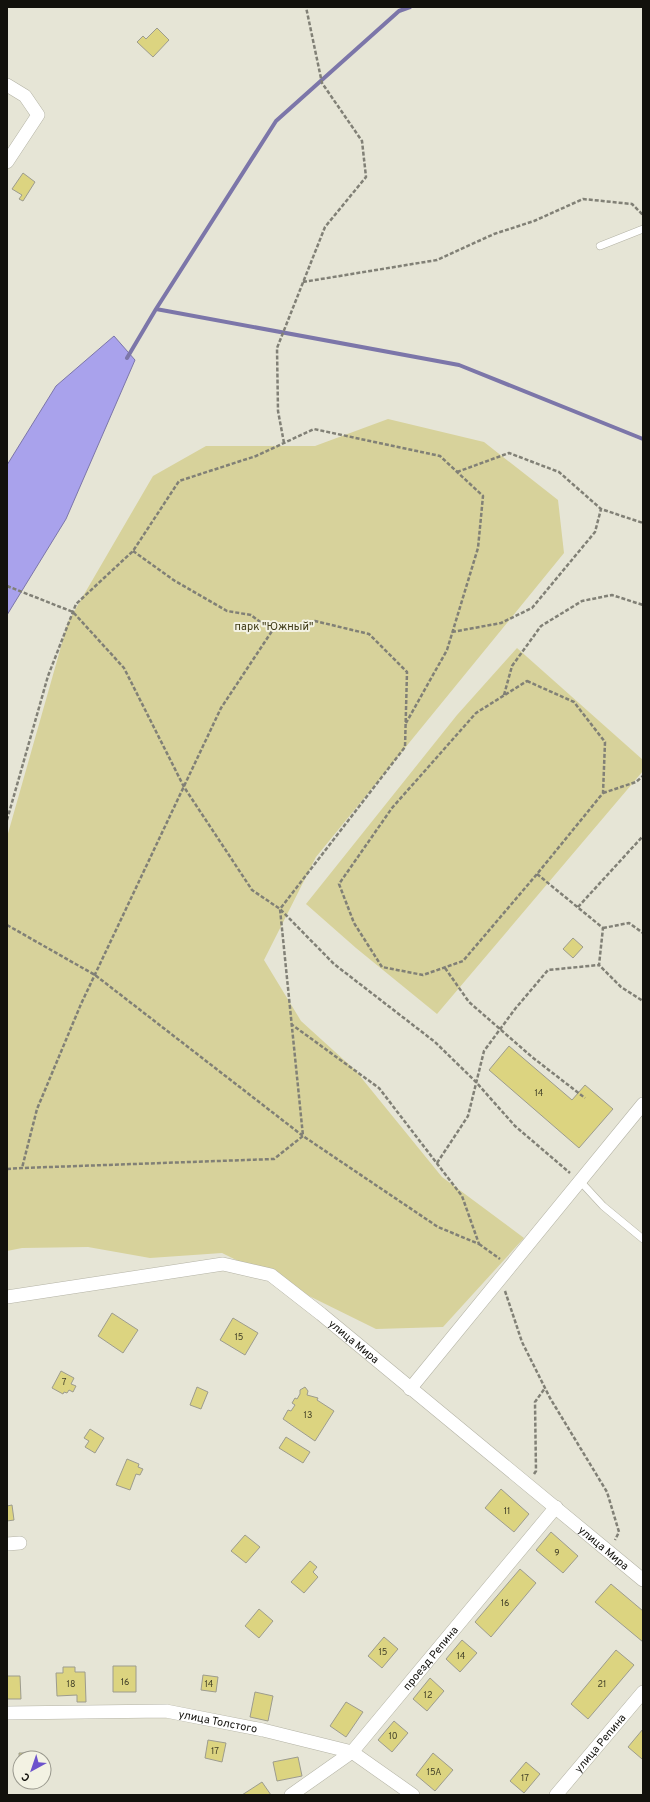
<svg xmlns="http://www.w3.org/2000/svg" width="650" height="1802" font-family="Overpass,sans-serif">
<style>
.green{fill:#d7d29b}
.water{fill:#a9a2ec;stroke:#7c76a9}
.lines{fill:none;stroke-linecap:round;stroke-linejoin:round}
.stream{stroke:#7c76a9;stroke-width:4}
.building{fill:#dcd480;stroke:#9d9c8e}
.service-casing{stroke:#b4b3a5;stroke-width:8}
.minor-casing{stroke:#b4b3a5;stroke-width:14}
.path{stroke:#818076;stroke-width:2.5;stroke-dasharray:4 2;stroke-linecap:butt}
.service{stroke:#fff;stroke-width:7}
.minor{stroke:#fff;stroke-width:13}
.labels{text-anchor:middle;stroke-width:4;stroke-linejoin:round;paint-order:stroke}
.number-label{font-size:9px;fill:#444229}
.park-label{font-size:11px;fill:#3f3b17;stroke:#f3f2e3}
.street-label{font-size:11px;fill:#12110c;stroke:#f3f2e3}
</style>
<rect width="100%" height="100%" fill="#e6e5d6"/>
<path class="green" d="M388 419 484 442 558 500 564 553 316 857 264 960 301 1021 355 1070 442 1177 524 1238 443 1327 376 1329 222 1253 150 1258 88 1247 22 1248 7 1251V837L68 622 153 476 206 446H315Z
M517 648 643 760V771L437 1014 356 948 306 904 457 715Z"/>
<path class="water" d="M114 336 135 360 66 519 7 615V465L56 386Z"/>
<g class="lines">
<path class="stream" d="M156 309 276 121 399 11 410 7
M127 358 156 309 459 365 643 439"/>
</g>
<path class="building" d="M157 28 169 40 153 57 137 42 143 36 146 39Z
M23 173 35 182 23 201 19 199 22 195 12 189Z
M573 938 583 947 573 958 563 949Z
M509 1046 572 1100 585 1085 613 1109 579 1148 489 1070Z
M112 1313 138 1330 123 1353 98 1336Z
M233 1318 258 1333 245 1355 220 1340Z
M61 1371 74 1378 71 1384 76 1386 73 1392 69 1390 67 1393 64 1392 63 1394 52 1388Z
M197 1387 208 1392 201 1409 190 1405Z
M305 1387 308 1391 307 1395 318 1398 317 1400 334 1411 315 1441 283 1419 288 1410 291 1411 295 1405 292 1403 295 1398 297 1399 300 1394V1390Z
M90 1429 104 1438 95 1453 85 1447 89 1441 84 1438Z
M286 1437 310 1452 303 1463 279 1448Z
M127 1459 139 1464 138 1467 143 1469 140 1475 136 1474 130 1490 116 1485Z
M501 1489 529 1514 514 1532 485 1508Z
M12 1505 14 1520 7 1521V1506Z
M551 1532 578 1556 563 1573 536 1550Z
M245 1535 260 1547 246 1563 231 1551Z
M310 1561 317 1567 313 1572 318 1577 304 1593 291 1582Z
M520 1569 536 1583 491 1637 475 1622Z
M611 1584 643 1611V1642L595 1602Z
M259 1609 273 1621 259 1638 245 1626Z
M384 1637 398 1649 382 1668 368 1656Z
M462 1640 477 1653 460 1672 446 1659Z
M616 1650 634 1665 588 1719 571 1704Z
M113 1666H136V1692H113Z
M63 1667H75V1672H85L86 1702H77V1695L57 1696 56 1673H63Z
M203 1675 218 1677 216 1692 201 1690Z
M7 1676H20L21 1699H7Z
M430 1678 444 1691 427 1711 413 1699Z
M255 1692 273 1696 268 1721 250 1717Z
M346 1702 363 1712 346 1737 330 1726Z
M394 1721 408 1733 392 1752 378 1740Z
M643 1729V1758L642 1759 628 1747Z
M208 1740 226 1743 222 1762 205 1758Z
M19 1753H31V1758H20V1767Z
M433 1753 453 1770 435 1791 416 1775Z
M298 1757 302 1776 277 1781 273 1762Z
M526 1762 540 1774 524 1793 510 1781Z
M262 1782 271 1795H242Z"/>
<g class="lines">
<g class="service-casing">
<path id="service" d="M600 246 643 229
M580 1181 603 1206 643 1239"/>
</g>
<g class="minor-casing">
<g id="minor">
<path d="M7 85 25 96 38 115 7 162"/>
<path id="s1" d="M7 1297 223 1264 271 1275 321 1314 643 1580"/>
<path d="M410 1389 643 1104"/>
<path d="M7 1544 20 1543"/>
<path id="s2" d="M7 1713 166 1711 263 1730 352 1752 413 1795"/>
<path id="s3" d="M291 1795 352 1752 556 1507"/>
<path id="s4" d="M556 1795 643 1692"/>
</g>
</g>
<path class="path" d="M303 282 437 260 494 234 534 221 583 199 632 204 643 215
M284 443 278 411 277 348 325 227 366 177 362 141 322 83 306 7
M457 472 509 453 559 472 601 509 643 523
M133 551 175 581 227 611 251 615 272 631
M7 586 73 612 124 668 184 787 252 890 280 909 334 964 435 1042 476 1082 515 1126 570 1173
M452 632 501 623 532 608 595 532 601 509
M527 681 574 702 605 742 603 793 537 874 463 961 423 975 382 967 354 923 339 884 392 808 476 713Z
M504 695 512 666 541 626 582 601 612 595 643 605
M603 793 636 782 643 776
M7 820 48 676 76 604 133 551 179 481 256 456 314 429 440 456 483 496 478 548 447 650 406 723
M537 874 603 928 599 965 621 987 643 1001
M578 907 643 836
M7 925 95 975 303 1136 438 1227 479 1244 462 1196 379 1088 291 1024
M603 928 629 923 643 933
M445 968 469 1002 532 1057 585 1098
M437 1163 468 1116 484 1051 515 1009 548 970 599 965
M7 1169 22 1168 274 1159 303 1136 280 909 405 747 407 672 369 634 315 621 272 631 221 708 81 1004 37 1109 22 1168
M479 1244 500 1259
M505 1291 522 1342 550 1398 607 1492 619 1532 615 1540
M534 1474 536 1471 535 1402 545 1388"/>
<use href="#service" class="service"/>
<use href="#minor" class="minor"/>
</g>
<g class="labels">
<g class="number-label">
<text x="539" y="1096">14</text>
<text x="239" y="1340">15</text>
<text x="64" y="1385">7</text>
<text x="308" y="1418">13</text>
<text x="507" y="1514">11</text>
<text x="557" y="1556">9</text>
<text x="505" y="1606">16</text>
<text x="383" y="1655">15</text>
<text x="461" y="1659">14</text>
<text x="125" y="1685">16</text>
<text x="71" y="1687">18</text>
<text x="209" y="1687">14</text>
<text x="602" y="1687">21</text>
<text x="428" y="1698">12</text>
<text x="393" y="1739">10</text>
<text x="215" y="1754">17</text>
<text x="434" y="1775">15А</text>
<text x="525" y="1781">17</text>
</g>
<g class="park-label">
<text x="274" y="630">парк "Южный"</text>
</g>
<g class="street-label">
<text dy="4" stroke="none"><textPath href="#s1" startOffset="374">улица Мира</textPath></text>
<text dy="4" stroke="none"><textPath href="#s1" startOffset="698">улица Мира</textPath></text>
<text dy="4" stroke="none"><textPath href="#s3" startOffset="197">проезд Репина</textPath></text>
<text dy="4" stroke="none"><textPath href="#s2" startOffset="212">улица Толстого</textPath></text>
<text dy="4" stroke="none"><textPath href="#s4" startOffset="68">улица Репина</textPath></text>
</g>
</g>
<rect width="650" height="1802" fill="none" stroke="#12110c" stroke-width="16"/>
<g transform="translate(32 1770) rotate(220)"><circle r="19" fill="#f3f2e3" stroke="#99988d"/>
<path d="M0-3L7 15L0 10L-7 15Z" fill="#6c52cc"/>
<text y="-6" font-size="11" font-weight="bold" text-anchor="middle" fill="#12110c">С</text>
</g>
</svg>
